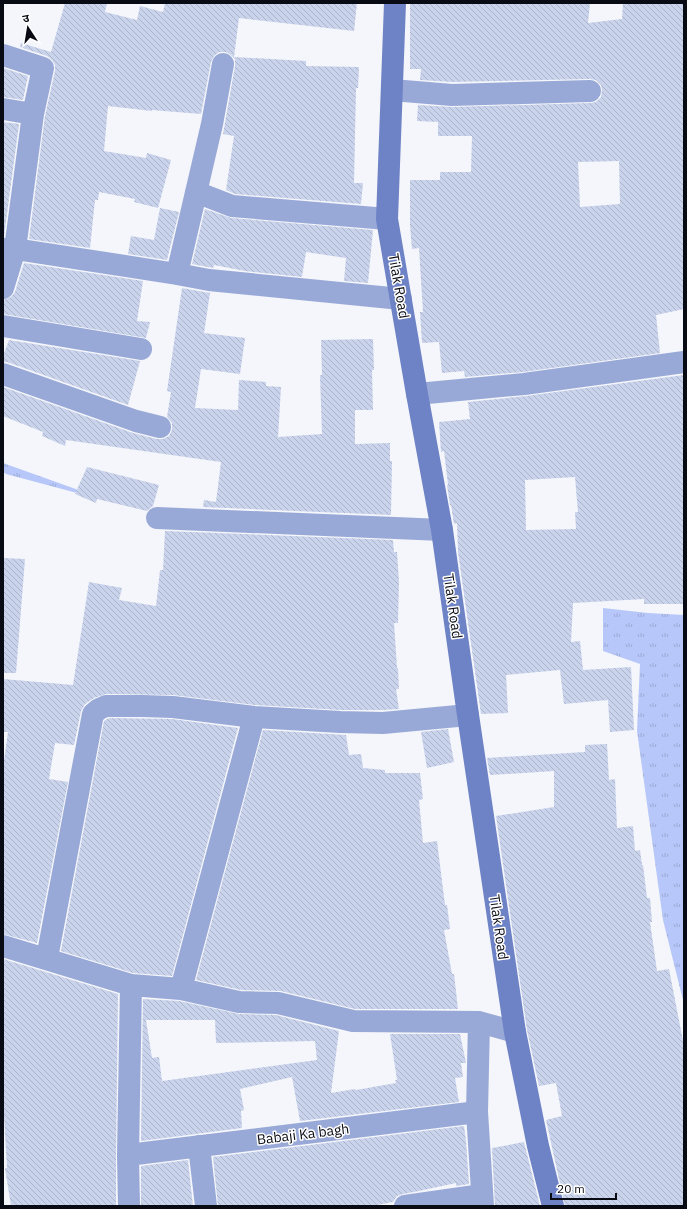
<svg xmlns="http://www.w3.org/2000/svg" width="687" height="1209" font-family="'IBM Plex Sans','Noto Sans Devanagari',sans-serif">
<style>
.grass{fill:url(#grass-tufts)}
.building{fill:url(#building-back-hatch);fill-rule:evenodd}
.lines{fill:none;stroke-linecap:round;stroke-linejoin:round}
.street{stroke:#99a9d7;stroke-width:22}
.secondary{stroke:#6e82c6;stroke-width:22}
.labels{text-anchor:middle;stroke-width:3;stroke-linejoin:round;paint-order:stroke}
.street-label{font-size:14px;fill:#090b14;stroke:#fff}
</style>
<defs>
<pattern id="grass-tufts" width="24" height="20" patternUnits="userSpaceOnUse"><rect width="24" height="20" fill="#b7c7f9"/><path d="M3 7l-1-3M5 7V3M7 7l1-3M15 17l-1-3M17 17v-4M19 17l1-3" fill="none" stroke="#9caad5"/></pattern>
<pattern id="building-back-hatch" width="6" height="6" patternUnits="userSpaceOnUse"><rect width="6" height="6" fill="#cad3ec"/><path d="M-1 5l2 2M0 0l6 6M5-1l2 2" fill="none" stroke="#acb4ca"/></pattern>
</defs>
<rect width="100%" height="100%" fill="#f4f6fb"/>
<path class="grass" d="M3 463 84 492 77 493 6 474 3 472Z
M603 608 648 613 684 615V1004L663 920 637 731 640 664 603 651Z"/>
<path class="building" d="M65 3H107L105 12 137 20 140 6 163 12 165 3H357L354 31 239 18 234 57 306 61V66L359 67 358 88H356L354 183H363L361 204 235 194 226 190 234 136 223 134 235 66V59L231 55 226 52H219L214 56 211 62 201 114 152 110V111L108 106 104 151 146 158 147 153 171 160 158 208 134 202 135 199 99 192 98 200H95L90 248 29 239 45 116 55 71V65L52 60 47 56 20 47 21 43 51 52Z
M410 3H590L588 23 622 19 623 3H684V309L656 315 660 353 523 372 465 377 464 371 442 373 439 342 422 343 420 312H423L419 248 412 249 410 226V180H440V172H471L472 136H438V122L417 121 418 105 452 107 590 103 596 102 601 97 602 90 601 85 596 80 590 79 452 82 420 80 421 69H410ZM619 161 620 204 580 207 578 162Z
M3 68 28 76 23 100 3 97Z
M3 122 19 124 4 236H3Z
M160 208 179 212 167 260 128 254 131 236 154 240Z
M205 209 231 218 373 230 368 283 344 281 346 258 306 252 302 277 245 271 214 265 213 268 192 264Z
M24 263 143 281 137 321 150 322 146 338 3 314V300L11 297 15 292Z
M182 288 210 293 204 333 245 338 240 374 201 369 195 408 238 410 239 380 266 382V386L281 387 278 437 322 434 320 375H322L321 340 373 339 374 370H372L373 410H355V444L390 443V461H392L391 515 203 507 204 500 216 502 221 462 66 440 65 446 42 436 43 432 3 416V387L133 433 157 439H163L169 436 172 430V423L167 417 171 392 167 391Z
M9 340 140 361 128 405 7 362H3V356Z
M684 375V604H644V599L573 603 571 642 580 641 583 670 631 667 634 730 610 732 608 700 564 704 560 670 506 675 508 713 481 714 458 552 457 523 454 524 451 505H450L447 485H448L444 451 441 452 439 422 470 419 468 402 526 396ZM575 477 578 512H575L576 529 526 530 525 480Z
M87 467 159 485 153 506 147 511 97 499 96 503 75 494Z
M165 531 393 540 394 552H397L399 582 398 623H394L397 668H398L399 689H396L399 709 383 710H341L255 705 173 695 106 694 94 698 85 704 81 711 74 745 55 743 49 779 68 782 37 943 3 934V768L8 732H3V679L73 685 89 582 122 588 119 600 156 606 160 570H163Z
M3 558 25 559 16 673H3Z
M109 718 172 719 238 728 172 976 133 973 61 951 104 721Z
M448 729 454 762 427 768 421 732Z
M263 730 346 735 349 755 361 754 363 768 385 770V773H420L423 799 419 800 423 843 437 841 445 905H447L450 929 444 930 452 974H454L458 1009H355L281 991 241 990 196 980Z
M607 744 609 780 615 779 617 828 633 826 635 851 640 850 642 865H643L647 898H650L652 922H650L657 971 669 969 684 1046V1206H565L546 1120 562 1116 556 1083 539 1086 527 1030 496 816 554 807V771L490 775 487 758 585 752V745Z
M3 959 118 994 116 1155V1206H11L5 1168H7L3 1098V1092H4Z
M143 999 179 1001 239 1014 276 1015 339 1031 331 1093 355 1089 356 1090 396 1083 395 1080H397L390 1034H460L466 1063H461L463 1077 455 1078 459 1102 300 1121 292 1077 240 1089 244 1110 241 1111 242 1128 141 1141ZM146 1020H215L216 1043 315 1041 317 1060 162 1081 159 1057 152 1058Z
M464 1126 466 1141 469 1184 456 1186V1183L419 1191 403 1194 397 1196 393 1202 372 1206H218L213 1157Z
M524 1142 540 1206H495L492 1148Z
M188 1160 193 1206H141V1166Z"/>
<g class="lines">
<path class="street" d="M3 55 43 68 33 114 15 249 3 288
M392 90 452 95 590 91
M3 109 33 114
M196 192 232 206 387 219
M3 249H15L177 274 209 280 401 299
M177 274 212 124 223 64
M3 326 141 349
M3 374 136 421 160 427
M417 394 524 384 684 362
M157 518 442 530
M3 946 131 985 181 989 239 1002 278 1003 353 1021 479 1022 515 1032
M47 958 93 714 99 709 106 706H143L173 707 254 717 340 722 383 723 468 715
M181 989 254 717
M479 1022 477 1112 483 1206
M199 1146 206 1206
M128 1155 477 1112
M129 1206 128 1155 131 985
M405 1206 482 1195"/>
<path class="secondary" d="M395 3 387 219 417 394 442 530 468 715 515 1032 538 1146 553 1206"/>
</g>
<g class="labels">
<g class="street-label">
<text transform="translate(399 286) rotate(80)" y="5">Tilak Road</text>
<text transform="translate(453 606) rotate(82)" y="5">Tilak Road</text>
<text transform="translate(499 927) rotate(82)" y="5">Tilak Road</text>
<text transform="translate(303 1134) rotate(-7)" y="5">Babaji Ka bagh</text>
</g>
</g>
<rect width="687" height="1209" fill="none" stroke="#090b14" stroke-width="8"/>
<g transform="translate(28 28) rotate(348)" stroke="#ffffff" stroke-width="3" paint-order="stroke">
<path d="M0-3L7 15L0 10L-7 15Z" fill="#090b14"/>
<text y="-6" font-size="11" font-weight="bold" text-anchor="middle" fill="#090b14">उ</text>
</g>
<path d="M551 1193v6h65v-6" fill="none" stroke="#090b14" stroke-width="2"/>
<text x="557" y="1193" font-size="12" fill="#090b14" stroke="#ffffff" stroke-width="3" paint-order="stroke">20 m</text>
</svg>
